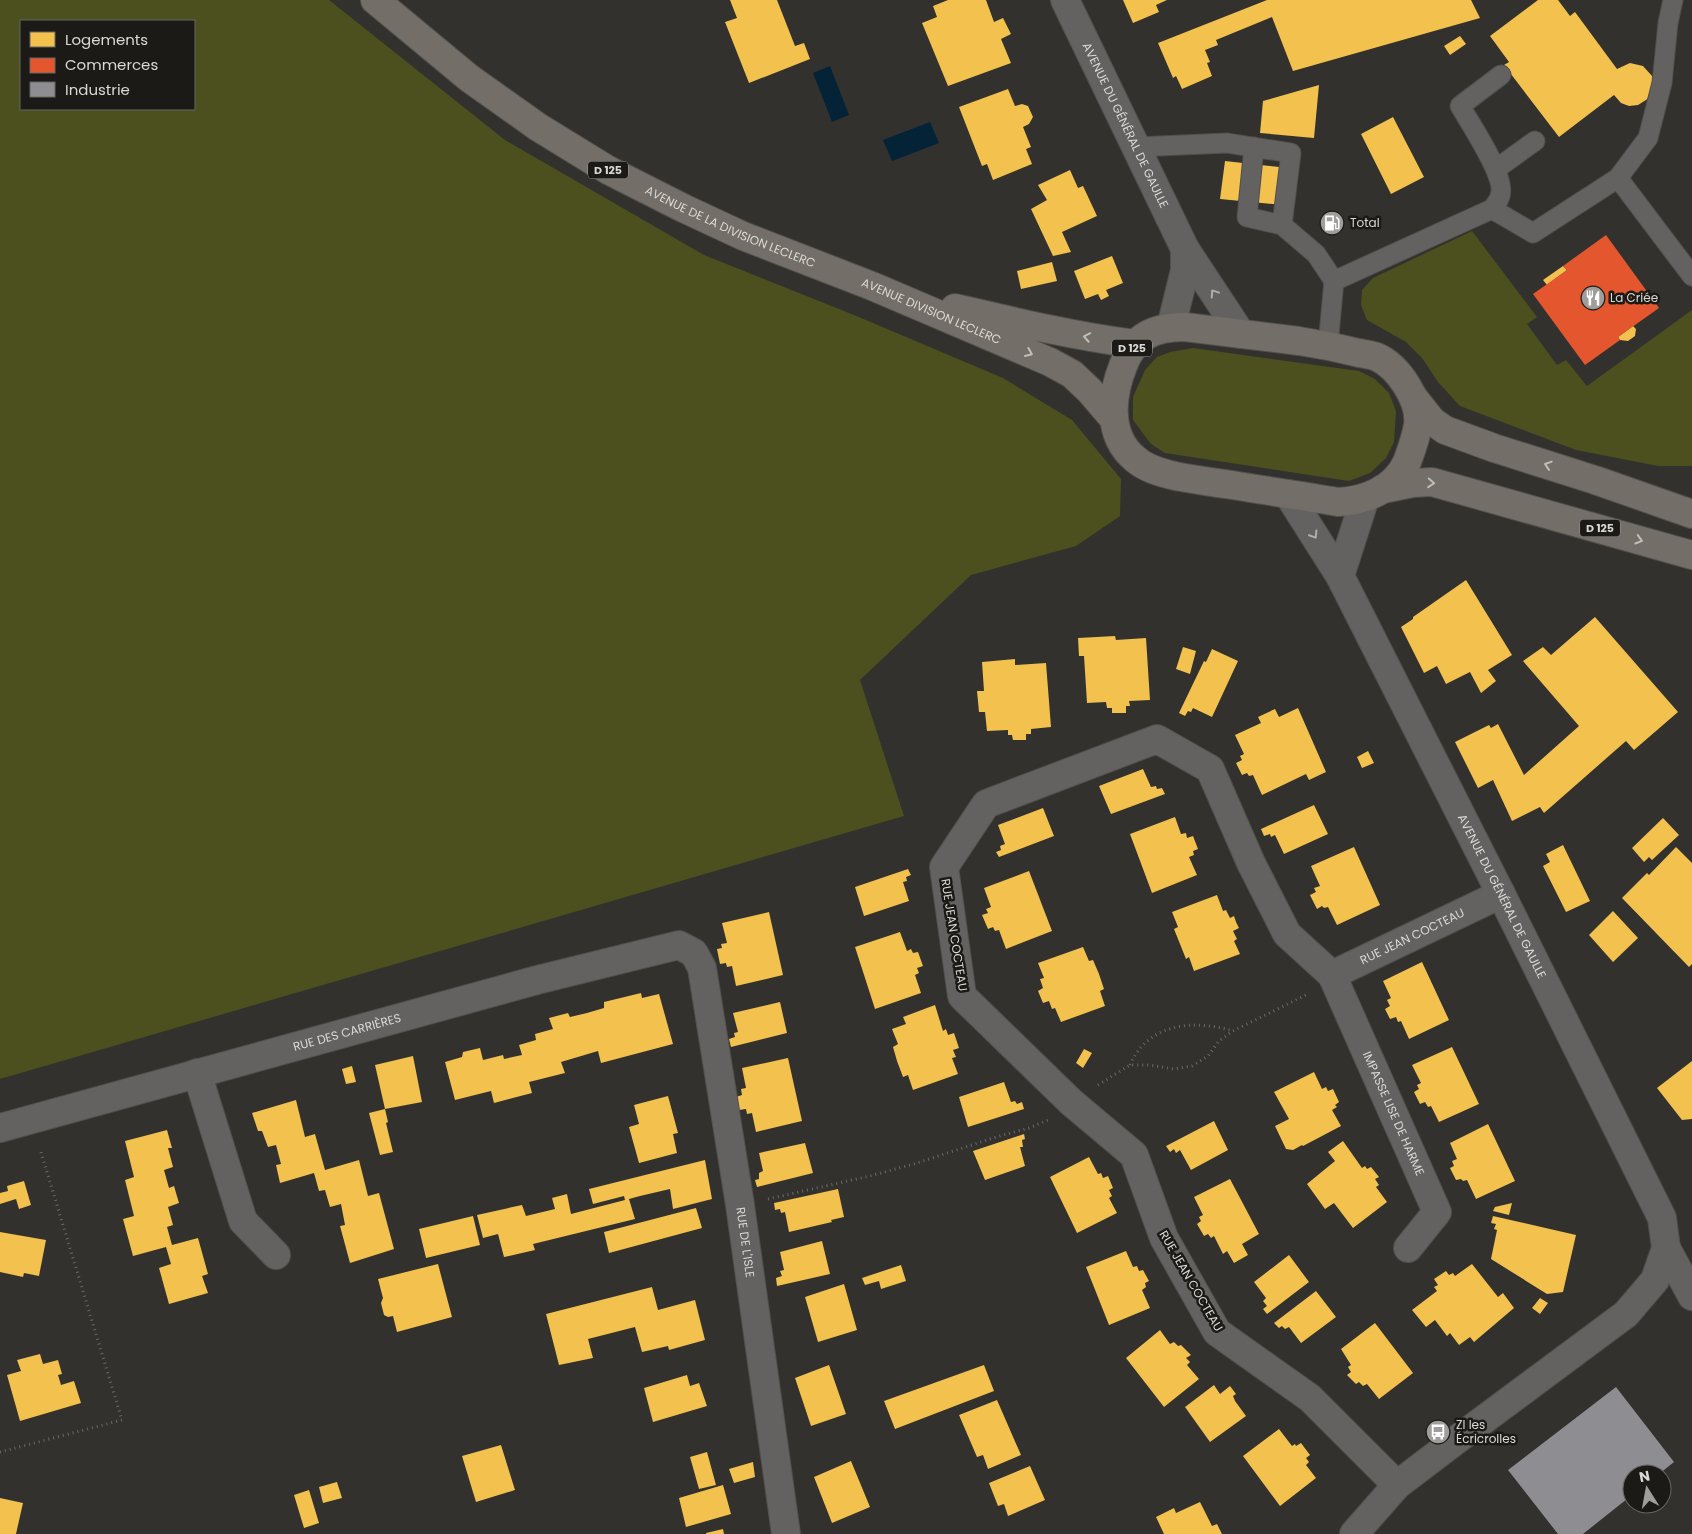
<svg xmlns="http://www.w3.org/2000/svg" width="1692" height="1534" font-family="Poppins,sans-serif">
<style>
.green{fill:#4c501e;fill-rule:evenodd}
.water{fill:#042337}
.homes{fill:#f2c14e}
.shops{fill:#e4572e}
.industry{fill:#8d8d92}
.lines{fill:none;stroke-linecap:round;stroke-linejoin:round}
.service-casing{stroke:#504f4c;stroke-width:21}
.minor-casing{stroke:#504f4c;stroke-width:30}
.tertiary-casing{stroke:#504f4c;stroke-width:30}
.primary-casing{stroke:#504f4c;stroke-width:30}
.path{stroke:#696967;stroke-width:3;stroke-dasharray:1 4;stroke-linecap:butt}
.service{stroke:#636260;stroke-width:19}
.minor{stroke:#636260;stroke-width:28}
.tertiary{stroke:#636260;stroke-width:28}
.primary{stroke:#736e67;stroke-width:28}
.oneway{stroke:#b0afac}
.oneway2{stroke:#c0beba}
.labels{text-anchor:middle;stroke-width:5;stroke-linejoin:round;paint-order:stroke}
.shield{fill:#1b1a17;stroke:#a1a09c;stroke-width:1}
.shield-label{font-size:11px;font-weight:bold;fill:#dad9d5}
.street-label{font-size:12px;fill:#dad9d5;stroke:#1b1a17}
.poi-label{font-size:12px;fill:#dad9d5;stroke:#1b1a17;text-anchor:start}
</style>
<rect width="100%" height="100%" fill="#32312e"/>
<path class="green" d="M0 0H329L505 140 704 255 854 315 1003 378 1072 420 1121 479 1120 516 1076 546 971 575 860 680 904 816 0 1079ZM194 21V109H21V21Z
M1472 231 1537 317 1527 324 1557 365 1566 360 1587 386 1692 310V466H1658L1576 450 1460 406 1438 382 1422 358 1406 342 1367 320 1361 305 1362 290 1373 278Z
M1193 348 1359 371 1375 379 1389 393 1396 411 1394 442 1386 458 1370 473 1349 481 1165 453 1151 444 1133 420V397L1145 370 1157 357 1170 352Z"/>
<path class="water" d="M830 66 849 115 832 122 813 73Z
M930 122 939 143 892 161 883 140Z"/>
<path class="homes" d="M730 0H777L795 46 804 43 810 59 749 83 725 22 737 18Z
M948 0H986L994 22 1003 18 1011 34 1001 39 1011 63 948 86 922 23 937 17 933 6Z
M1123 0H1167L1156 5 1159 12 1133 23Z
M1267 0H1471L1480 18 1293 71 1272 17 1216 40 1218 45 1205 50 1210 62 1207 63 1212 76 1182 89 1176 76 1173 78 1158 43Z
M1538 0H1558L1570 16 1575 12 1617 69 1630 63 1643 66 1652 76 1653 85 1649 97 1646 100 1638 105 1629 106 1621 103 1614 95 1559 137 1504 65 1509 62 1490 36Z
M1460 36 1466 44 1450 55 1444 46Z
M1319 85 1314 138 1260 133 1263 101Z
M1008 89 1015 106 1022 104 1028 106 1033 117 1029 124 1023 127 1031 147 1026 149 1032 164 993 180 987 164 982 166 959 107Z
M1393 117 1424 177 1391 194 1361 134Z
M1225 161 1298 169 1294 206 1220 199Z
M1070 170 1078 188 1083 186 1097 216 1062 232 1071 252 1053 256 1031 209 1047 200 1038 185Z
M1112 256 1123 283 1106 290 1109 296 1101 300 1098 294 1085 299 1074 271Z
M1052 262 1057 281 1021 289 1017 271Z
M1563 266 1567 270 1547 285 1543 280Z
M1633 326 1636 329 1635 336 1628 341 1620 340 1618 337Z
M1466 580 1512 655 1488 670 1496 681 1481 693 1470 672 1446 684 1437 666 1424 673 1401 627 1413 619V617Z
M1595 617 1678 712 1634 750 1626 741 1544 813 1540 807 1512 821 1493 780 1478 788 1455 742 1489 725 1491 728 1498 724 1524 775 1579 726 1523 661 1543 647 1551 655Z
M1115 636 1116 640 1146 638 1150 700 1129 701 1130 706H1126V713H1112V708H1107L1106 702 1087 703 1084 656H1079L1078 638Z
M1183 647 1196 651 1190 674 1176 669Z
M1212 649 1238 661 1212 717 1193 708 1191 712 1188 711 1185 716 1179 713 1204 661 1206 662Z
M1015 659V665L1046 663 1051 727 1031 729V734H1026V740H1013L1012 735H1008V730L987 731 985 712H979L977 691H984L982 662Z
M1298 708 1326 772 1309 780 1306 774 1262 795 1253 775 1249 776 1247 773 1242 775 1236 763 1242 760 1240 756 1244 754 1235 735 1261 723 1258 717 1275 709 1279 717Z
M1368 751 1374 763 1362 768 1357 757Z
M1143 769 1151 787 1156 786 1157 789 1162 788 1165 794 1111 814 1099 786Z
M1314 805 1328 834 1284 854 1275 835 1271 837 1270 834 1264 836 1261 829Z
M1043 808 1054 836 999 857 996 852 1001 850 1000 846 1005 844 998 825Z
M1175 817 1181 834 1186 833 1187 838 1193 836 1198 849 1193 851 1194 855 1189 857 1197 875 1152 893 1130 834Z
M1663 818 1679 835 1652 860 1649 857 1644 862 1632 848Z
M1563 845 1590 901 1566 912 1543 866 1550 862 1546 854Z
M1354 847 1380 905 1337 925 1328 907 1324 908 1322 906 1317 909 1310 895 1316 892 1314 888 1320 886 1311 866Z
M1676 847 1692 863V964L1689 967 1622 898 1647 873 1649 875Z
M908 869 911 875 906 877 907 881 903 882 909 901 864 916 855 887Z
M1029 871 1052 931 1006 949 999 930 995 931 993 927 988 929 982 915 988 913 986 909 991 907 984 888Z
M1217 895 1223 911 1226 910 1230 918 1234 916 1236 922 1239 928 1233 931 1237 939 1234 941 1240 954 1194 971 1189 957 1186 959 1174 929 1178 927 1172 912Z
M1613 911 1638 938 1613 962 1589 935Z
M769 912 783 975 736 986 732 966 727 967 726 963 720 964 717 949 722 948 721 944 727 943 722 923Z
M900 932 907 951 911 949 913 953 918 952 923 966 917 968 919 973 915 975 921 993 875 1009 855 947Z
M1083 947 1089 961 1093 960 1099 974 1104 989 1100 991 1105 1006 1061 1022 1055 1008 1052 1009 1049 1001 1043 1003 1038 991 1043 988 1040 979 1044 978 1038 963Z
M1422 962 1449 1020 1409 1039 1401 1021 1398 1022 1396 1017 1390 1019 1385 1009 1390 1006 1387 1000 1391 998 1383 981Z
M641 993 642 998 659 994 673 1044 601 1063 598 1051 561 1062 565 1073 529 1082 532 1093 494 1103 491 1091 455 1100 445 1062 462 1057 463 1052 480 1048 483 1060 503 1055 504 1059 522 1055 519 1045 536 1040 535 1034 553 1029 549 1018 568 1013 570 1017 587 1013 604 1008V1002Z
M780 1002 787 1033 731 1047 729 1039 735 1037 734 1033 738 1032 733 1013Z
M935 1005 943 1031 946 1029 948 1035 954 1033 959 1048 953 1050 956 1057 952 1058 958 1074 913 1090 908 1075 903 1077 897 1061 893 1047 898 1044 892 1029 906 1024 903 1017Z
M1452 1047 1479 1104 1439 1122 1431 1106 1428 1107 1425 1102 1420 1104 1414 1092 1419 1089 1417 1085 1421 1083 1412 1065Z
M1084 1049 1092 1053 1083 1068 1076 1063Z
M413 1056 422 1102 385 1109 388 1122 386 1123 393 1152 380 1155 369 1113 385 1109 375 1065Z
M788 1058 802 1121 756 1132 752 1113 747 1114 746 1109 739 1110 737 1103 736 1097 742 1095 741 1089 746 1088 742 1068Z
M1692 1061V1119L1682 1120 1657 1088Z
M352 1066 356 1082 346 1084 342 1069Z
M1314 1072 1322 1089 1326 1087 1328 1091 1333 1089 1339 1102 1335 1105 1337 1107 1332 1110 1341 1126 1303 1146 1302 1145 1293 1150 1286 1149 1275 1126 1289 1119 1274 1092Z
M1004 1082 1011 1102 1015 1101 1017 1104 1022 1102 1024 1109 968 1127 959 1097Z
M668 1096 678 1133 673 1134 677 1153 639 1163 629 1127 639 1124 634 1105Z
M296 1100 305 1137 315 1134 325 1170 359 1160 368 1196 379 1193 394 1249 350 1263 340 1226 345 1225 341 1204 330 1207 325 1190 319 1191 314 1173 280 1183 276 1165 281 1164 276 1145 268 1147 262 1131H258L252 1113Z
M1214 1121 1228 1150 1191 1170 1180 1150 1176 1153 1174 1149 1170 1152 1166 1146Z
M1488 1124 1515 1181 1476 1199 1467 1180 1463 1181 1461 1179 1456 1180 1450 1168 1454 1166 1452 1161 1457 1159 1450 1143Z
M167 1130 172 1148H168L173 1167 164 1170 169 1188 174 1186 179 1203 168 1207 173 1225 167 1227 172 1245 198 1238 208 1274 202 1276 208 1293 169 1304 159 1268 171 1264 166 1247 133 1256 123 1219 134 1216 125 1180 134 1177 125 1141Z
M1024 1134 1025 1139 1022 1140 1023 1147H1020L1025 1166 985 1180 973 1151Z
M1343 1141 1362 1168 1365 1166 1367 1169 1371 1167 1379 1177 1375 1179 1379 1185 1376 1187 1387 1202 1353 1228 1334 1203 1325 1209 1307 1184 1335 1161 1328 1152Z
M805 1143 813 1173 757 1187 755 1180 759 1179V1173L763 1171 759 1153Z
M1089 1157 1098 1174 1101 1173 1103 1178 1108 1176 1113 1188 1109 1190 1112 1196 1109 1198 1117 1213 1077 1233 1050 1177Z
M705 1160 712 1199 673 1209 670 1189 640 1196 629 1199 635 1219 533 1244 535 1250 509 1256 504 1257 498 1234 483 1238 477 1215 522 1205 526 1216 555 1209 552 1198 567 1194 571 1214 625 1200 624 1196 593 1204 589 1189Z
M1230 1179 1259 1234 1242 1244 1248 1255 1234 1263 1227 1251 1223 1254 1214 1236 1211 1238 1208 1234 1204 1236 1197 1224 1201 1221 1199 1217 1203 1215 1194 1197Z
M24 1181 31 1205 19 1209 16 1199 0 1204V1193L8 1191 7 1186Z
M838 1189 844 1217 831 1220 832 1222 789 1232 785 1212 781 1213 780 1209 775 1210 774 1203Z
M1512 1203 1509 1215 1493 1211 1495 1207Z
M696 1208 702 1228 609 1253 604 1232Z
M473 1216 480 1245 426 1258 419 1229Z
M1493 1216 1576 1235 1563 1292 1547 1294 1491 1259 1497 1230 1494 1229 1496 1224 1491 1223Z
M0 1232 46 1240 39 1276 24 1273 23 1277 0 1272Z
M822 1241 830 1274 777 1286 776 1278 782 1276 780 1271 784 1270 780 1252Z
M1126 1251 1133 1267 1137 1266 1139 1271 1143 1270 1149 1281 1145 1283 1146 1287 1142 1290 1150 1308 1109 1325 1086 1267Z
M1289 1255 1309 1282 1267 1314 1263 1309 1267 1306 1263 1301 1266 1298 1254 1282Z
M438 1264 452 1317 397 1332 393 1316 388 1317 384 1315 381 1303 383 1298 378 1279Z
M1472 1264 1498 1297 1503 1293 1514 1308 1474 1342 1470 1337 1459 1345 1450 1333 1447 1336 1435 1320 1426 1327 1412 1310 1437 1291 1434 1287 1438 1285 1434 1279 1446 1271 1449 1275 1453 1273 1455 1276Z
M901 1265 906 1281 881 1289 879 1281 865 1285 862 1278Z
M844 1284 857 1330 818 1342 805 1297Z
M652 1287 658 1310 695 1300 705 1340 669 1350 668 1346 642 1352 635 1327 588 1339 593 1358 559 1365 546 1314Z
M1316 1291 1336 1317 1301 1343 1289 1327 1285 1329 1282 1326 1279 1328 1274 1323Z
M1540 1298 1548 1303 1540 1314 1532 1308Z
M1375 1323 1413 1373 1379 1399 1367 1384 1363 1386 1359 1382 1356 1384 1347 1375 1351 1372 1348 1367 1351 1365 1341 1349Z
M1160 1330 1170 1344 1174 1342 1178 1346 1181 1345 1191 1355 1186 1358 1190 1362 1187 1365 1199 1379 1164 1407 1126 1358Z
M40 1354 43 1364 58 1360 62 1374 58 1375 61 1385 74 1381 81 1403 20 1421 7 1375 21 1371 17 1360Z
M829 1365 846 1414 811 1426 795 1378Z
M984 1365 994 1391 895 1429 884 1401Z
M687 1375 690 1386 699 1383 707 1406 653 1422 644 1388Z
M1214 1385 1220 1394 1230 1386 1236 1394 1233 1396 1235 1401 1246 1416 1210 1442 1185 1407Z
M997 1400 1021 1455 988 1469 983 1455 977 1457 959 1415Z
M1279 1429 1292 1446 1295 1444 1296 1446 1301 1443 1310 1455 1306 1458 1309 1462 1306 1465 1316 1478 1280 1506 1243 1456Z
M501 1445 515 1490 476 1502 462 1456Z
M707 1452 716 1485 699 1489 690 1457Z
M851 1461 870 1507 832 1523 814 1477Z
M753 1462 755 1477 734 1483 729 1469Z
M1030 1466 1045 1500 1008 1516 1004 1504 998 1506 989 1483Z
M337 1482 342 1498 323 1503 319 1487Z
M723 1485 731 1514 686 1527 679 1498Z
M309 1490 319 1523 304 1528 294 1495Z
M0 1498 23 1503 16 1534H0Z
M1200 1502 1212 1526 1217 1524 1222 1534H1164L1156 1517 1174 1508 1176 1513Z
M723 1529 724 1534H706V1533Z"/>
<path class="shops" d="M1606 235 1659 308 1618 337 1620 340 1585 365 1533 294 1567 270 1563 266Z"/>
<path class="industry" d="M1616 1387 1674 1462 1659 1474H1632V1495L1583 1534H1558L1508 1470Z"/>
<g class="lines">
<g class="service-casing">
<path id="service" d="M1136 147 1227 143 1291 153 1282 225
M1254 147 1247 217 1282 225 1316 254 1334 281 1328 345
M1496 169 1535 141
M1618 178 1692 276
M1492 209C1494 206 1499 201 1500 196 1507 178 1470 123 1460 106L1501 75
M1334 281 1492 209 1533 233 1618 178 1648 138 1662 83 1668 23 1673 0"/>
</g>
<g class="minor-casing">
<g id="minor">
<path id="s1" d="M1288 494 1340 576 1501 894 1662 1218 1666 1248 1655 1280 1626 1314 1455 1441 1397 1485 1354 1534"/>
<path d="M1340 576 1365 498"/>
<path id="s2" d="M1332 975 1501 894"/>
<path d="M197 1073 243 1221 276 1255"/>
<path id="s3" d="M0 1128 537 980 679 945 694 953 702 968 740 1205 786 1534"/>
<path d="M1666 1248 1692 1296"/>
<path id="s4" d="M1397 1485 1310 1398 1217 1332 1164 1238 1134 1155 1071 1102 962 996 944 867 986 804 1157 739 1210 769 1251 863 1287 934 1332 975 1437 1212 1408 1248"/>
</g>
</g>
<g class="tertiary-casing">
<g id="tertiary">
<path id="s5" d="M1065 0 1185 249 1241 334"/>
<path d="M1171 327 1185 270V249"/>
</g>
</g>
<g class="primary-casing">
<g id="primary">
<path id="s6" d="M375 0 469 78 538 127 608 170 683 208 743 236 872 286 1050 362 1072 374 1089 390 1114 419"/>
<path d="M955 308C1015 322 1074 336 1135 344"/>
<path d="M1185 327C1223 332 1261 336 1299 341 1319 344 1339 348 1359 353 1364 354 1372 355 1377 357 1399 367 1421 401 1418 425 1416 438 1411 451 1407 462 1395 489 1365 501 1338 502 1303 496 1268 491 1232 485 1204 480 1155 478 1134 458 1107 435 1111 396 1123 366 1134 336 1154 327 1185 327Z"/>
<path d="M1413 397 1432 421 1445 430 1494 448 1595 480 1692 514"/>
<path d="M1383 489 1413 483 1432 482 1692 555"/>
</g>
</g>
<path class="path" d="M1130 1065C1148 1023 1194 1019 1233 1031
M1098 1085 1130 1065H1149L1174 1069 1192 1066 1208 1056 1219 1041 1233 1031 1308 994
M768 1199 870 1176 914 1164 996 1137 1029 1128 1048 1120
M0 1452 122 1420 40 1149"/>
<use href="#service" class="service"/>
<use href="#minor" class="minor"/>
<use href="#tertiary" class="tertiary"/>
<use href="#primary" class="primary"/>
</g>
<defs><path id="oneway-chevron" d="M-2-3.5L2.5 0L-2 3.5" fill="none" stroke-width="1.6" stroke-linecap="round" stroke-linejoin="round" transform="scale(1.25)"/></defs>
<g class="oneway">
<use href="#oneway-chevron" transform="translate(1214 293) rotate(-124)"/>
<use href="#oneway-chevron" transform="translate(1314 535) rotate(58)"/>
</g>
<g class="oneway2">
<use href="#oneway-chevron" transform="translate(1087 337) rotate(-169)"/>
<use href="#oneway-chevron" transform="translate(1029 353) rotate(23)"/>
<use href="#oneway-chevron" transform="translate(1548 465) rotate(-162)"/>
<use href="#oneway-chevron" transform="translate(1431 483) rotate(4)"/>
<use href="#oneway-chevron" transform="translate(1639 540) rotate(16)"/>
</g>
<defs>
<g id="fuel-disc" transform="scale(1.25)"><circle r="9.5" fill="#9f9e9b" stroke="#1b1a17"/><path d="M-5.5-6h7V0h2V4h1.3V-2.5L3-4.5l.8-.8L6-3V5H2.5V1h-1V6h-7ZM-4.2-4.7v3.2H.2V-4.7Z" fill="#fff"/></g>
<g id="restaurant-disc" transform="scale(1.25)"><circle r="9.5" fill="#9f9e9b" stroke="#1b1a17"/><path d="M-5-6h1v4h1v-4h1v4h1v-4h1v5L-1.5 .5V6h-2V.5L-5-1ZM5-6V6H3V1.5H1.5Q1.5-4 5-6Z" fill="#fff"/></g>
<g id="bus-disc" transform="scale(1.25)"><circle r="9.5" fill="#9f9e9b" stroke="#1b1a17"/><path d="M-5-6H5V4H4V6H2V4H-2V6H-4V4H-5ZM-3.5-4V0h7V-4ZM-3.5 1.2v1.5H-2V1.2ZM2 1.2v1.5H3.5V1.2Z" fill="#fff"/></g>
</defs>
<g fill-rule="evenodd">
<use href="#fuel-disc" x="1332" y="223"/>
<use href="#restaurant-disc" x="1593" y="298"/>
<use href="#bus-disc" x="1438" y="1432"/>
</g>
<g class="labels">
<g class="shield">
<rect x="588" y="161.5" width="40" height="17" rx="4"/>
<rect x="1112" y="339.5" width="40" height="17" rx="4"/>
<rect x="1580" y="519.5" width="40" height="17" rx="4"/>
</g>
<g class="shield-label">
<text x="608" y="174">D 125</text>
<text x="1132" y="352">D 125</text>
<text x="1600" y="532">D 125</text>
</g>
<g class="street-label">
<text dy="4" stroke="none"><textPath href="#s5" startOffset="139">AVENUE DU GÉNÉRAL DE GAULLE</textPath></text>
<text dy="4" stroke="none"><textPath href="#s6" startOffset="424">AVENUE DE LA DIVISION LECLERC</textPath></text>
<text dy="4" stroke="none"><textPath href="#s6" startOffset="642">AVENUE DIVISION LECLERC</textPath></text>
<text dy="4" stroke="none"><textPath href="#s1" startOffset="456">AVENUE DU GÉNÉRAL DE GAULLE</textPath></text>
<text transform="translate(954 935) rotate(81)" y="4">RUE JEAN COCTEAU</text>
<text dy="4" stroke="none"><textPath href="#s2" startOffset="89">RUE JEAN COCTEAU</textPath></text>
<text dy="4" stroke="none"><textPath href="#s3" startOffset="360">RUE DES CARRIÈRES</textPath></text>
<text dy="4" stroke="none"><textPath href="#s4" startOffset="1512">IMPASSE LISE DE HARME</textPath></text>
<text dy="4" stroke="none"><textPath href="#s3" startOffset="1015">RUE DE L'ISLE</textPath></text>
<text transform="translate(1191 1281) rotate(60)" y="4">RUE JEAN COCTEAU</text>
</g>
<g class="poi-label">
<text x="1350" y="227">Total</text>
<text x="1610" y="302">La Criée</text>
<text x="1456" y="1429">ZI les<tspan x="1456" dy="14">Écricrolles</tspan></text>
</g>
</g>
<rect x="20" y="20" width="175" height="90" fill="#1b1a17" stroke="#676663"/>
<rect x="30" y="32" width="25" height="15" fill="#f2c14e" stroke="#676663"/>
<text x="65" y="45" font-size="15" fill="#dad9d5">Logements</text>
<rect x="30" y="58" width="25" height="15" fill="#e4572e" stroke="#676663"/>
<text x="65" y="70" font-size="15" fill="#dad9d5">Commerces</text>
<rect x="30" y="82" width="25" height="15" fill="#8d8d92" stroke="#676663"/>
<text x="65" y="95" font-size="15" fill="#dad9d5">Industrie</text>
<g transform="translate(1647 1489) rotate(349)"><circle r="24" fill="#1b1a17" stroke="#676663"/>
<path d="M0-4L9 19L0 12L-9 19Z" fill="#9f9e9b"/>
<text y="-8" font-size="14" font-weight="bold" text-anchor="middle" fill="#dad9d5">N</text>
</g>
</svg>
